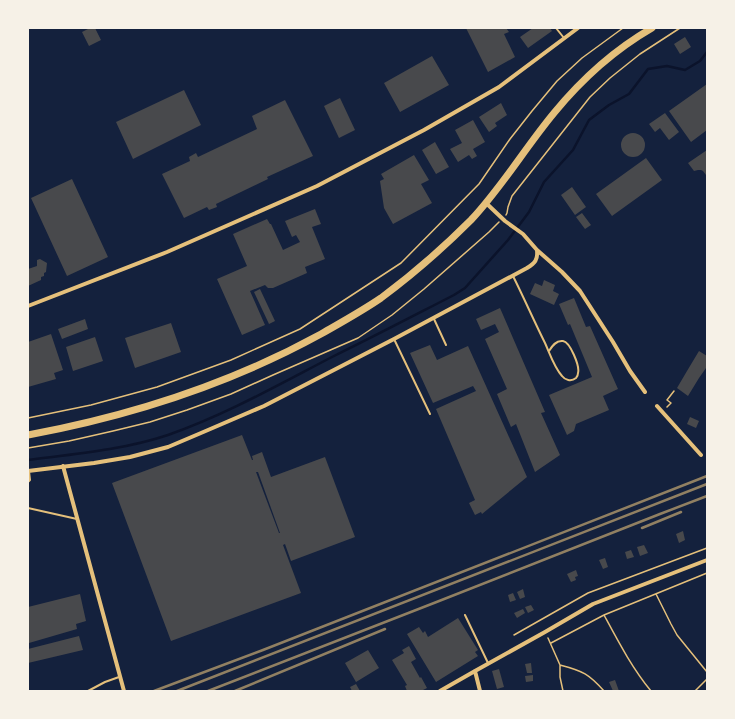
<svg xmlns="http://www.w3.org/2000/svg" width="735" height="719" font-family="'Archivo Narrow',sans-serif">
<style>
.lines{fill:none;stroke-linecap:round;stroke-linejoin:round}
.stream{stroke:#0b132b;stroke-width:2.5}
.building{fill:#48494c;fill-rule:evenodd}
.path{stroke:#e5c07b;stroke-width:1.5}
.service{stroke:#e5c07b;stroke-width:2}
.minor{stroke:#e5c07b;stroke-width:4}
.primary{stroke:#e5c07b;stroke-width:7}
.rail{stroke:#918062;stroke-width:2.5}
</style>
<rect width="100%" height="100%" fill="#14213d"/>
<g class="lines">
<path class="stream" d="M28 460C75 454 123 450 168 435 225 415 278 385 332 357 373 337 413 316 454 295L465 288 508 240 529 212 544 182 573 150 589 120 609 105 629 94 648 69 667 66 685 70 700 61 707 52"/>
</g>
<path class="building" d="M90 28H95L101 40 89 46 82 32Z
M466 28H506L509 32 504 34 515 57 488 72Z
M533 28H550L552 31 528 48 520 37Z
M685 37 691 47 680 54 674 44Z
M432 56 449 85 400 112 384 83Z
M707 84V130L691 142 669 111Z
M184 90 201 125 133 159 116 122Z
M340 98 355 130 339 138 324 106Z
M285 100 313 156 267 177 268 179 216 204 217 207 209 210 207 207 184 218 162 174 190 161 189 157 196 153 198 157 257 129 252 116Z
M501 103 507 115 495 123 497 126 489 132 479 117Z
M665 113 679 132 669 140 660 128 655 132 649 124Z
M473 120 485 142 473 149 477 156 472 159 469 155 458 162 450 149 462 143 455 130Z
M621 145a12 12 0 1 1 24 0a12 12 0 1 1-24 0Z
M435 142 449 167 436 174 422 150Z
M707 150V175H706L703 171 701 170H698L694 171 688 163Z
M414 155 429 180 421 184 432 203 393 224 384 208 380 181 384 179 381 174Z
M646 158 662 180 612 216 596 194Z
M72 179 108 257 67 276 31 198Z
M572 187 586 207 575 215 561 195Z
M315 209 321 224 312 227 325 259 305 267 307 273 273 288H268L265 285 250 291 265 325 242 335 217 279 247 266 233 234 267 219 270 224H271L283 250 300 242 296 235 292 237 285 221Z
M582 213 591 225 585 229 576 217Z
M40 259 47 263 46 272 44 273V276L41 277V280L28 286V269L37 266V260Z
M544 280 555 285 553 291 559 294 554 305 530 294 535 283 542 286Z
M260 289 275 321 269 324 254 292Z
M574 298 586 327 590 326 618 389 603 396 609 410 576 424 574 431 567 435 549 395 592 377 570 324 568 325 559 304Z
M500 308 545 412 541 413 560 455 535 472 516 424 511 427 497 394 507 389 485 339 499 332 495 324 481 330 476 319Z
M85 319 88 329 62 339 58 329Z
M171 323 181 352 135 368 125 338Z
M51 334 63 370 54 373 56 379 28 387V342Z
M95 337 103 361 73 371 66 347Z
M430 345 437 360 468 346 527 477 482 514 481 512 475 515 469 503 475 500 436 409 476 391 473 386 433 403 410 353Z
M699 351 707 356V369L706 368 699 378 688 396 677 388 687 371Z
M690 417 699 421 696 428 687 424Z
M242 435 252 460H253L252 456 262 452 271 477 325 457 355 537 291 561 285 544 283 545 301 593 171 641 112 483ZM256 472H258L280 533H279Z
M683 531 685 540 679 543 676 534Z
M644 545 648 553 640 556 637 547Z
M631 550 634 557 627 559 625 552Z
M605 558 608 567 603 569 599 560Z
M576 570 578 576 575 577 576 580 571 582 567 574Z
M523 589 525 597 520 599 517 592Z
M513 593 516 600 510 602 508 595Z
M80 594 86 621 76 624 77 629 29 643 28 607Z
M531 605 534 610 528 613 525 607Z
M523 609 525 613 517 618 514 613Z
M458 618 478 650 475 652 478 656 436 682 407 634 419 627 423 633 425 631 428 637Z
M79 636 83 650 28 663V649Z
M409 646 416 659 411 662 420 678 421 677 427 688 421 691H407L405 686 407 685 392 660 404 653 402 650Z
M368 650 379 668 356 682 345 663Z
M531 663 532 673H527L525 664Z
M499 669 504 687 497 689 492 671Z
M533 675V681L526 682 525 676Z
M615 680 619 691H613L609 682Z
M356 684 360 691H352L350 687Z"/>
<g class="lines">
<path class="path" d="M506 215 507 213 508 207 512 196 590 97 610 78 640 54 680 28
M667 407 671 403 667 400 674 391
M28 418 91 405 157 387 231 360 300 329 401 263 479 184 510 139 532 111 557 81 582 58 623 28
M28 448 69 441 113 431 150 422 187 410 231 394 273 375 358 338 392 315 424 289 489 232 499 222
M656 594 671 624 677 635 707 672
M604 615C618 641 632 668 651 691
M514 635 588 593 707 548
M548 638 560 665V677L563 691
M551 643 604 615 707 573
M560 665C583 671 589 674 604 691
M695 691 707 679"/>
<path class="service" d="M556 28 564 38
M513 276C524 298 534 321 545 343 550 354 554 367 562 376 565 380 571 382 576 378 577 377 578 374 578 373 580 366 570 342 563 341 556 340 552 346 549 351
M434 319 446 345
M394 339 430 414
M28 482 30 480 29 471
M28 508 77 519
M465 615 488 663
M88 691 105 682 119 677"/>
<path class="minor" d="M486 203 505 221 523 234 537 250 562 272 580 291 613 342 630 371 645 392
M28 306 167 252 317 186 424 130 499 87 578 28
M657 406 701 455
M63 466 124 691
M28 471 94 463 130 457 168 447 201 433 264 406 394 339 527 268C535 263 538 260 537 250
M475 671 480 691
M440 691 475 671 545 632 593 604 707 560"/>
<path class="primary" d="M28 435C130 416 230 384 321 334 342 322 362 311 381 298 412 275 444 247 471 220 502 187 525 148 554 113 581 80 614 50 652 28"/>
<path class="rail" d="M642 528 681 512
M154 691 263 650 707 476
M177 691 707 484
M208 691 434 603 660 514 707 496
M235 691 385 629"/>
</g>
<rect width="735" height="719" fill="none" stroke="#f6f1e7" stroke-width="58"/>
</svg>
